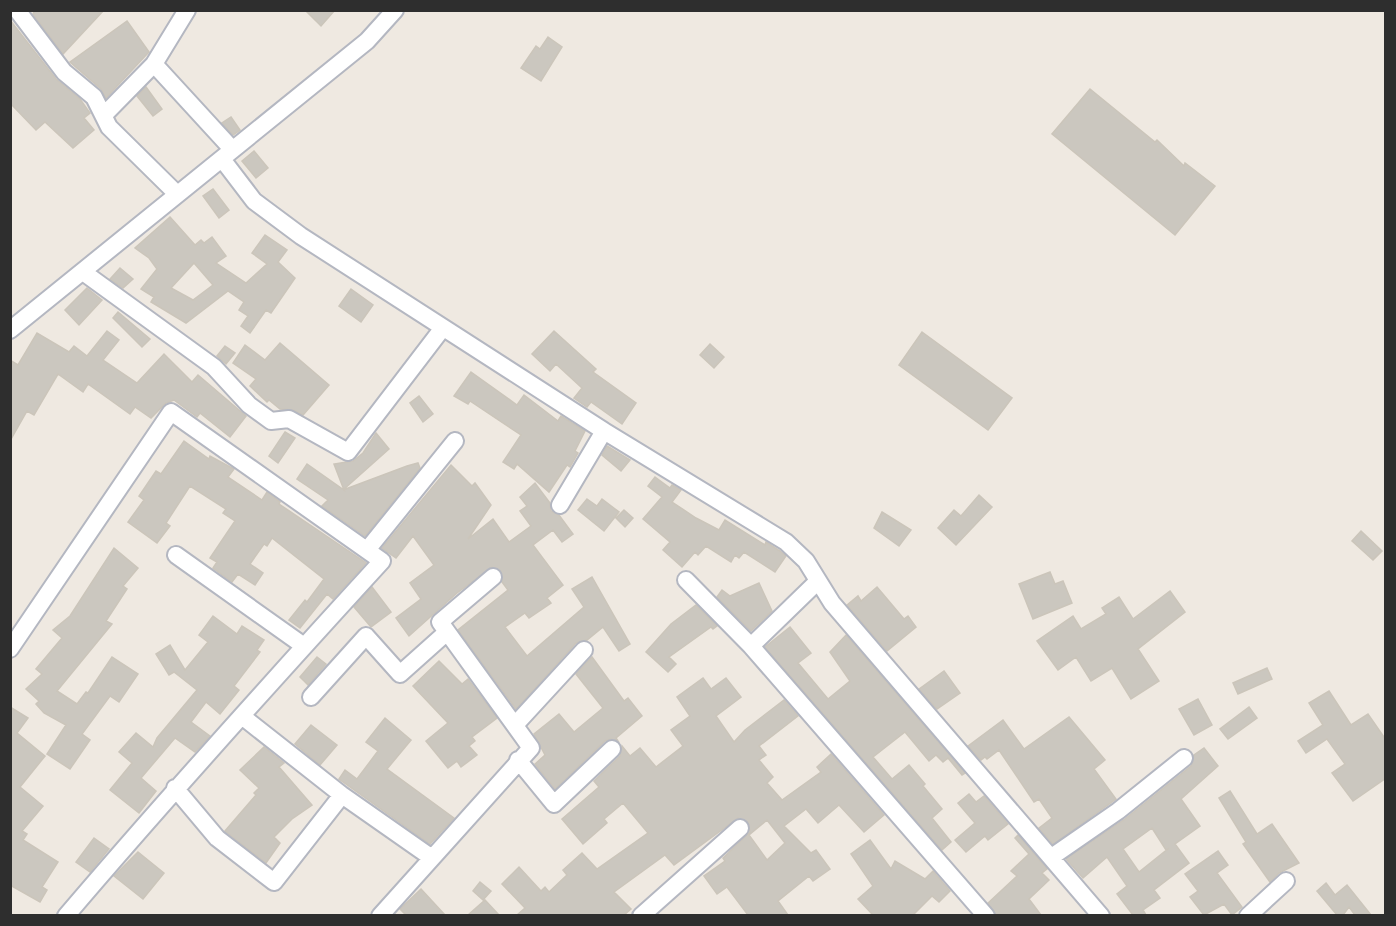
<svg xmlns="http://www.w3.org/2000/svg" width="1396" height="926" font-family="Ubuntu,sans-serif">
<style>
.building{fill:#cbc7bf;stroke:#cbc5ba;stroke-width:1.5;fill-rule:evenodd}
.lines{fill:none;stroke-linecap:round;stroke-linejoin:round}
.minor-casing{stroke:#b4b7c1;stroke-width:20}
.minor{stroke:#fff;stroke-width:16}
</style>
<rect width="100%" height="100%" fill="#efe9e1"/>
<path class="building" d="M35 10H104L63 54 33 14Z
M305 10H335L321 26Z
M10 20 56 79 80 99 90 113 84 118 94 130 73 148 45 122 36 130 10 103Z
M127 21 149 52 106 98 101 89 70 62Z
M548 37 562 47 541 81 521 68 536 46 540 49Z
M146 87 162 109 153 116 137 96Z
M1090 89 1155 142 1157 140 1184 166 1185 163 1215 186 1175 235 1052 134Z
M231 117 240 130 233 135 222 123Z
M254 151 268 168 256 178 242 161Z
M213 189 229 210 219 218 203 196Z
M170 217 195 245 201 240 204 243 212 237 226 256 216 263 246 283 267 264 252 253 265 235 287 250 278 262 295 278 271 313 266 310 250 333 241 326 248 316 239 310 244 302 228 291 186 323 151 302 154 297 141 289 157 269 149 258 135 248ZM194 263 213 285 193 300 171 288Z
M120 268 133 279 123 288 110 279Z
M87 288 102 300 79 325 65 310Z
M351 289 373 305 361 322 339 306Z
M118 312 150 339 142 347 113 318Z
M107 331 119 340 103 360 137 383 164 354 192 382 198 375 246 416 230 437 200 413 197 417 174 400 166 403 151 418 135 407 130 414 88 384 83 392 58 374 34 415 27 411 10 441V360L18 365 37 333 69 352 74 346 87 356Z
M554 331 596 369 593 372 636 403 622 424 591 402 587 407 574 398 582 388 556 364 550 371 532 354Z
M922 332 1012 398 988 430 899 365Z
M280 343 329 385 303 415 293 410 280 409 269 400 267 402 250 386 256 379 233 363 245 345 265 360Z
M710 344 724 357 714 368 700 355Z
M225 346 235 353 226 364 217 356Z
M471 372 517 405 524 395 558 421 561 416 585 431 575 451 578 453 570 467 567 465 549 492 517 464 514 469 503 462 521 435 470 401 468 404 454 396Z
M419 396 433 414 423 422 410 403Z
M285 432 295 438 278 463 269 456Z
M376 433 389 449 343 490 407 466 418 463 420 468 365 536 322 506 328 500 297 479 307 464 344 490 334 464 353 461 363 453Z
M184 441 209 459 210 456 234 469 228 477 262 500 267 492 280 502 279 504 366 563 333 599 327 594 300 628 289 620 305 600 307 602 324 579 272 538 267 546 264 544 250 564 263 573 255 585 238 574 232 582 213 568 217 562 210 558 235 521 223 513 226 509 190 486 166 523 170 526 157 543 128 522 144 500 139 496 156 471 161 474Z
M607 446 630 460 621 471 602 455Z
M451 465 472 486 475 483 491 505 468 539 493 519 509 542 531 526 520 511 527 506 520 497 535 483 550 503 551 511 559 515 573 534 562 542 553 530 533 545 563 585 547 598 551 603 529 618 525 613 505 627 527 656 584 607 572 589 592 577 630 644 619 651 603 627 587 640 576 643 516 709 458 630 508 590 502 582 501 571 492 567 457 593 409 636 396 618 421 599 410 583 434 565 413 536 396 558 382 548Z
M655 477 670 488 672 485 681 490 672 502 696 518 719 530 725 520 765 545 766 542 780 551 786 556 775 572 744 552 739 558 735 555 731 562 706 546 698 555 695 552 682 567 663 550 670 542 643 519 662 497 648 486Z
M979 495 992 507 956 545 938 528 954 510 961 516Z
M587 499 597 506 602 499 619 512 604 531 578 510Z
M624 510 633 518 625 527 616 518Z
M882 512 911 530 899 546 874 528Z
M1361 531 1382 551 1373 560 1352 541Z
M114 548 138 568 123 586 127 589 106 621 112 624 57 691 77 704 86 692 88 693 112 657 138 674 119 702 110 696 82 734 90 740 70 769 47 754 66 725 44 713 36 704 39 701 26 689 42 674 36 669 62 638 53 630 70 616Z
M1050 572 1055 584 1063 581 1072 603 1033 619 1019 584Z
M759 583 772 611 751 631 717 597 722 590 730 596Z
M372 587 391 612 371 627 354 607Z
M877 587 904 619 908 616 916 627 887 651 847 605 858 596 861 601Z
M1170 591 1185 612 1138 649 1159 681 1131 699 1112 668 1091 681 1076 657 1058 670 1037 641 1073 616 1081 629 1106 614 1102 608 1119 597 1133 619Z
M696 605 717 626 713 629 711 627 669 657 676 664 668 672 646 652 671 624Z
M213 616 237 634 242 626 264 640 257 650 260 652 234 686 239 690 220 714 206 702 191 722 210 736 195 752 175 738 141 778 156 791 139 813 110 790 132 763 119 752 136 733 153 747 157 738 197 690 174 672 169 675 156 654 170 645 185 670 208 642 199 635Z
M790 627 811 653 798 663 828 699 850 681 830 652 846 635 965 773 962 775 948 758 943 762 936 755 929 761 905 732 873 757 892 779 909 765 925 784 923 786 942 809 932 818 951 842 942 850 765 647Z
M317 657 326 664 308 685 300 677Z
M592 657 624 701 628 698 642 716 616 738 618 741 610 739 605 741 555 789 535 764 545 755 534 734 559 714 574 732 603 708 576 674Z
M439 661 462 684 468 679 497 718 472 737 475 741 469 746 477 755 461 767 457 761 448 768 426 741 448 723 413 686Z
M1267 668 1272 679 1238 694 1233 683Z
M944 671 960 693 937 709 919 689Z
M703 678 711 689 726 678 741 697 716 716 734 742 745 730 784 700 798 716 759 746 766 755 759 760 773 777 767 783 782 800 821 772 817 767 831 754 884 815 864 832 839 805 818 823 806 809 784 826 811 853 816 850 830 869 813 881 809 876 778 901 788 915H748L727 887 717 894 704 876 725 861 723 858 750 832 748 822 738 818 674 865 665 855 614 892 631 909 624 915H517L525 908 502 884 519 867 541 891 545 887 549 892 567 875 563 870 582 853 597 869 648 833 623 803 604 819 607 823 583 844 562 819 599 787 594 781 620 756 622 746 630 756 640 748 656 767 683 746 671 730 690 716 677 697ZM767 820 785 843 767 860 749 835Z
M1329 691 1351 725 1368 714 1386 740V778L1353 801 1332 773 1345 764 1327 739 1306 753 1298 741 1323 725 1309 703Z
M1198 699 1212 725 1194 735 1179 709Z
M10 707 28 718 17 733 45 756 20 787 43 806 22 831 27 834 23 840 58 862 42 887 47 890 40 902 10 885Z
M1249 707 1257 718 1228 739 1220 729Z
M1069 717 1105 760 1094 769 1116 799 1053 844 1039 828 1052 818 1039 799 1034 802 999 750 987 759 985 757 981 760 968 746 1003 720 1024 749Z
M385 718 411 740 387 769 454 818 430 844 339 779 345 770 357 779 378 751 366 742Z
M311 725 337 745 320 765 295 744Z
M264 747 284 763 279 767 312 805 292 819 274 837 280 843 266 863 225 831 256 795 254 793 259 788 240 770Z
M1204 748 1218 766 1181 799 1200 826 1175 844 1189 863 1154 890 1160 898 1143 910 1146 915H1133L1117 894 1127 886 1107 857 1083 878 1066 859 1125 819 1191 766 1194 755ZM1152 828 1166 850 1169 848 1139 872 1123 849Z
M1230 791 1257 834 1272 824 1299 863 1279 873 1270 882 1243 844 1246 842 1219 798Z
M969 794 976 802 984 796 1008 824 988 840 985 836 966 852 955 840 975 823 958 803Z
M1018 835 1047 869 1042 873 1049 880 1029 899 1041 915H996L988 903 1017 876 1011 871 1029 854 1015 838Z
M94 838 109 849 90 872 76 862Z
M870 840 891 869 895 861 925 879 933 871 950 891 939 902 932 896 913 915H873L858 899 873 886 851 854Z
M1218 851 1228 865 1217 873 1242 907 1232 915 1224 904 1204 915 1190 897 1198 891 1185 874Z
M138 852 164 873 143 899 114 876Z
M480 882 491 891 483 900 473 891Z
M1326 883 1335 895 1347 885 1371 915H1355L1349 907 1343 915H1337L1317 891Z
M421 889 445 915H406L400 909Z
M485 900 499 915H468Z"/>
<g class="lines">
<g class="minor-casing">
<path id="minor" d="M17 10 64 72 94 97 109 127 177 194
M154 64 232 149
M104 115 154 64 187 10
M222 159 254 201 301 236 604 431 786 542 806 561 832 603 1101 916
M83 272 214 367 249 405 271 421 289 419 348 452 442 329
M10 330 367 41 395 10
M560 505 604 431
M367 550 455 441
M176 555 304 646
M686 580 751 646 986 916
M751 646 817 582
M10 649 171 412 382 561C275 678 169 795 66 916
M311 697 366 636 400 674 447 632
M243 717 342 795 432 858
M515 725 584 650
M518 760 554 804 612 749
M175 788 217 838 274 882 342 795
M1053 856 1118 811 1184 758
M380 916 531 748 440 622 493 577
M641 916 740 828
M1248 916 1286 881"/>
</g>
<use href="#minor" class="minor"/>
</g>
<rect width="1396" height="926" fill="none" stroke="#2e2e2e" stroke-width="24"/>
</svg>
